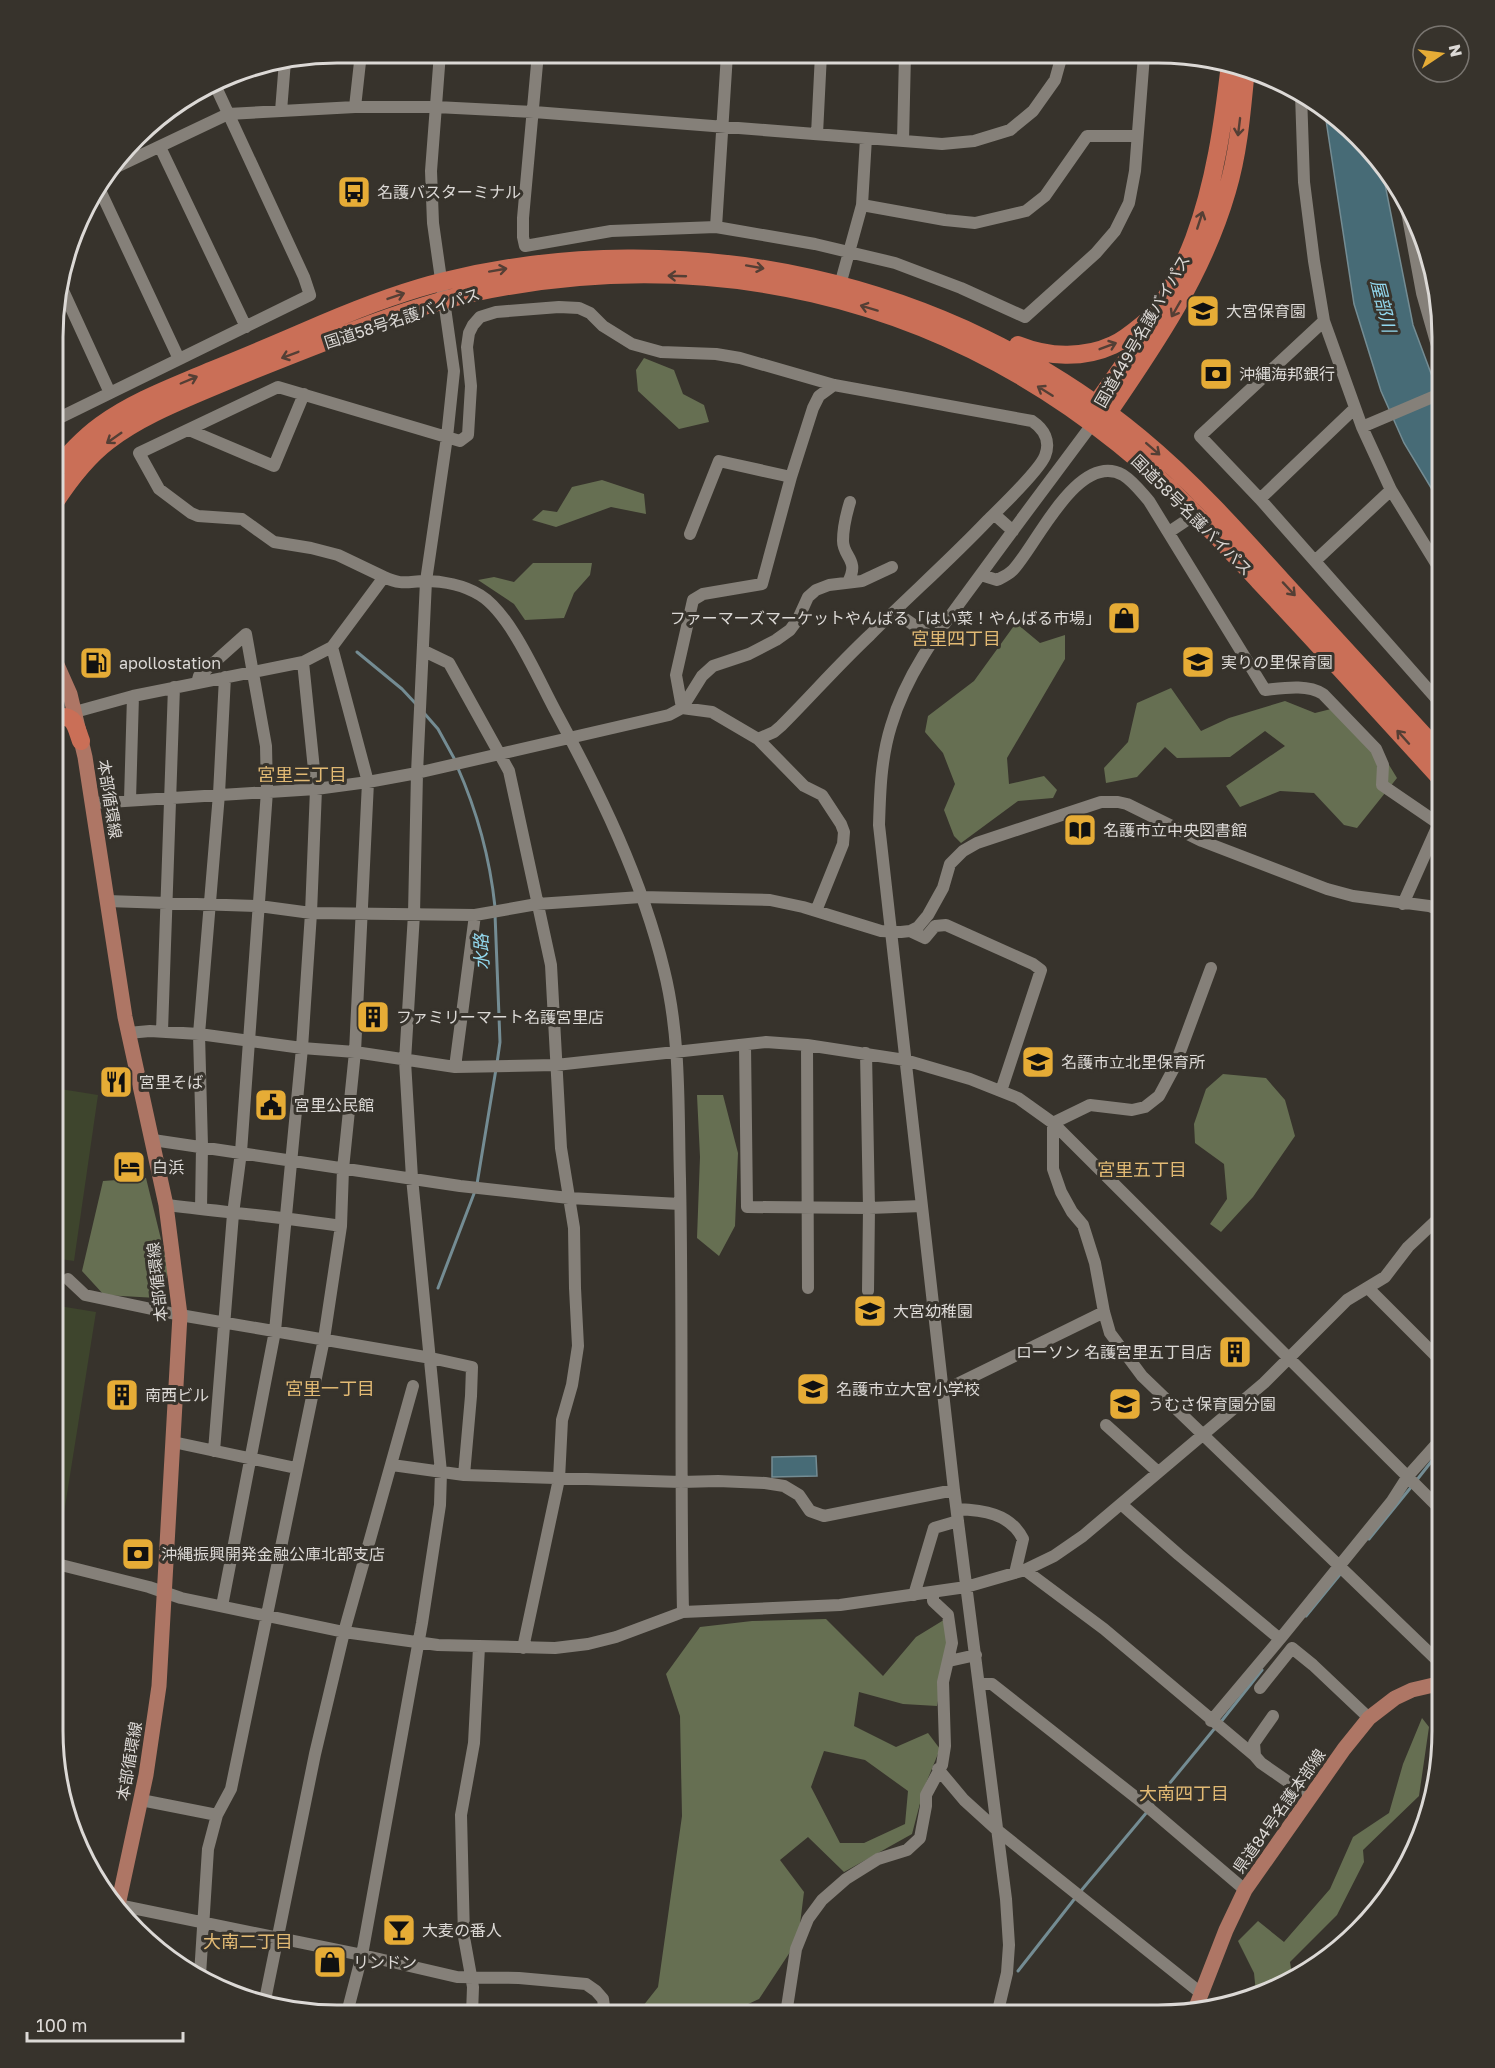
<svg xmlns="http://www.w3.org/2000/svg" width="1495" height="2068" font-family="'Golos Text','Noto Sans JP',sans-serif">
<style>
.green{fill:#3e452d}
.forest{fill:#666f52;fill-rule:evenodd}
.water{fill:#476b76;stroke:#748c93;stroke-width:1.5}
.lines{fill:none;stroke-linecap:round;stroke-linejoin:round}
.stream{stroke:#748c93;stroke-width:3}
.minor{stroke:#858079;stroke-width:12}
.major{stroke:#ae7665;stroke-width:15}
.highway{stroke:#ca6f57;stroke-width:18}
.oneway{stroke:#543f35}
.labels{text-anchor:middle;stroke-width:6;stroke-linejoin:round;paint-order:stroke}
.poi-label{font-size:16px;fill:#dcd9d6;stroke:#37332c;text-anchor:start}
.street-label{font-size:16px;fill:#dcd9d6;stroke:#37332c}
.water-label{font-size:18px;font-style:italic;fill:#93d8ee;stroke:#37332c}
.neighbourhood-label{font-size:18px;fill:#e2ba74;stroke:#37332c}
.rim{fill:none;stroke:#dcd9d6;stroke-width:3}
</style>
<rect width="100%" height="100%" fill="#37332c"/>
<path class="green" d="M54 1088 98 1095 74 1261 53 1258Z
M53 1305 96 1312 60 1538 53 1537Z"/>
<path class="forest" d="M644 358 674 370 683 394 704 405 709 422 679 429 638 391 636 370Z
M602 480 644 494 646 514 611 507 556 527 532 520 543 510 557 512 572 487Z
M533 563H592L590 575 574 593 564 618 525 620 514 604 478 580 494 577 514 582Z
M1016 623 1040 643 1065 635V659L1007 758 1009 784 1044 776 1057 790 1053 798 1018 801 961 843 954 836 944 810 955 784 943 753 925 732 928 716 974 681Z
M1171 688 1201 731 1229 718 1285 701 1315 713 1339 707 1372 737 1397 778 1357 828 1344 825 1314 793 1280 791 1240 807 1226 786 1285 746 1265 731 1230 757 1177 758 1165 747 1137 777 1106 783 1104 768 1128 742 1137 703Z
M1223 1074 1266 1078 1285 1100 1295 1136 1253 1197 1221 1232 1210 1224 1227 1199 1224 1164 1195 1143 1194 1124 1206 1089Z
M697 1095H723L738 1153 735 1226 719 1256 697 1238 700 1157Z
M146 1178 169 1272 157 1298 104 1295 82 1271 103 1181Z
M947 1618 951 1634 937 1706 903 1704 859 1692 854 1726 896 1747 928 1733 940 1749 924 1788 912 1834 844 1872 808 1837 780 1860 804 1892 798 1940 759 1999 733 2011 732 2014H624L626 2008 643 2006 658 1987 682 1816 680 1716 666 1674 700 1627 752 1621 826 1619 883 1676 916 1637ZM824 1751 865 1760 908 1791 905 1824 864 1843H840L811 1787Z
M1422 1718 1429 1727 1419 1796 1363 1850 1364 1862 1337 1915 1290 1962 1293 1980 1284 1986 1256 1993 1254 1973 1238 1941 1258 1921 1284 1942 1330 1889 1353 1837 1389 1813 1403 1764Z"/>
<path class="water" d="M1324 107 1331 111 1383 174 1413 325 1442 403V506L1404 443 1381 391 1354 304Z
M816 1456 817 1476 772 1477V1457Z"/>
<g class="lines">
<path class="stream" d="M357 652 402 689 416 704
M424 713 438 729 455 760
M457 766C477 811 490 859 495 907
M495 914 500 1042 497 1063
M477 1184 496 1069
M438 1288 475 1191
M1416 1481 1442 1448
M1369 1539 1412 1486
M1306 1616 1342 1572
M1220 1723 1262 1670
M1151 1806 1215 1728
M1080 1892 1147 1812
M1018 1971 1076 1897
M976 2015 981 2010"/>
<path class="minor" d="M538 53 523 218V237L525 246 611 231 716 227 815 244 895 263 961 288 1025 317 1096 253 1115 231 1129 203 1135 171 1144 55
M1157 55 1210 59
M1301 94 1304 182 1314 261 1324 321 1362 427 1391 490 1442 573
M355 107 361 53
M281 111 285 61
M817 134 821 54
M903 141 905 54
M160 147 246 327
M112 169 228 114 355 107H436L534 112 942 144 974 141 1010 130 1033 111 1055 80 1062 55
M98 186 179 359
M1405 201 1422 293 1442 363
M862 205 945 220 975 223 1026 211 1045 196 1087 136H1137
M716 227 727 54
M60 284 110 393
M840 285 862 205 866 138
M1324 321 1200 436 1260 499 1442 705
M55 420 310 295 304 277 215 85
M1362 427 1442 393
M189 430 274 466 304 394
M1260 499 1354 409
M994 514 1013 531
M1169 532 1196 514
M690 534 719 461 791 477
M1315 561 1391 490
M981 575 997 580C1003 577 1008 575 1013 570 1036 546 1078 450 1123 475 1134 482 1141 492 1149 501L1265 690C1284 688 1307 684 1323 694L1376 749 1383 765 1382 785 1442 826
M848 582C860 560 843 557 843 541 843 527 846 515 850 502
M895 612 934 639
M424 651 449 663 509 771 551 965 561 1148 574 1228 575 1288 578 1346 572 1385 562 1420 559 1479 523 1648
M197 683 199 676 246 634 266 746 267 791 241 1152 233 1214 214 1451
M682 708 676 675 693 600 703 594 762 584 791 477 813 408 819 396 834 385
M682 708 702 676 713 666 749 654 776 640 790 630 798 619 808 597 816 590 829 585 862 581 892 567
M75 712 133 696 303 662 332 647 384 577C401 585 406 582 424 581 442 581 464 585 480 595 511 614 538 679 556 712 600 793 642 879 664 970 681 1038 678 1110 680 1179 683 1324 680 1468 683 1612
M758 739 804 786 822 795 841 824 844 832 843 844 816 911
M130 800 133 696
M93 803 316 789 368 782 417 773 669 715 682 708 712 712 758 739 774 732 781 726C811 696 839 664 870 635 909 596 950 560 988 520 1001 507 1039 471 1045 456 1051 441 1044 429 1032 421L834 385 740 358 716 354 661 352 632 344 603 326 590 313 579 308 559 307 496 312 480 317 473 325 469 333 467 347 471 386 468 435 460 441 278 387 139 453 159 489 191 513 198 516 242 519 274 542 311 548 338 555 384 577
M107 901 259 906 311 913 475 915 537 904 641 897 770 900 803 907 881 931 901 932 910 931 918 927 928 915 943 888 950 864 963 851 977 843 1101 802H1118L1127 804 1202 841 1327 889 1353 896 1429 906 1442 911
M1403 904 1439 823
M910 931 925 938 935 926 946 925 1033 964 1041 970 1001 1091
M162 1031 174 687
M128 1033 150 1031 199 1034 302 1048 355 1052 455 1067 556 1065 766 1042 807 1045 905 1060 970 1079 1018 1098 1053 1123 1442 1511
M745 1045 747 1207 869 1208 922 1206
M807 1045 808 1288
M866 1053 869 1208 868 1291
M455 1067 475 915
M1053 1123V1169L1061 1192 1072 1212 1083 1225 1095 1263 1104 1312 1110 1333 1142 1376 1442 1665
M1053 1123 1090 1105 1132 1110 1145 1107 1159 1096 1174 1068 1211 968
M153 1140 460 1186 569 1198 680 1204
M166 1205C224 1212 283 1217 341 1226
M201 1209 202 1146 199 1034 219 794 225 677
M68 1279 85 1295 180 1315 431 1358 472 1367 471 1396 464 1475
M1368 1288 1442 1362
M943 1391 1104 1312
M1106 1425 1158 1472
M173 1442 296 1468
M392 1465 464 1475 681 1482 718 1481 765 1483 784 1486 799 1495 810 1511 824 1516 954 1490
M1121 1504 1179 1555 1280 1639 1211 1721
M957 1509C982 1510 1010 1513 1023 1539L1015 1573
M53 1563 149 1587 181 1598 344 1632 438 1645 555 1648 588 1644 616 1637 683 1612 840 1605 966 1587 1025 1570 1054 1556 1083 1536 1264 1383 1347 1300 1385 1277 1408 1247 1442 1215
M1025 1570 1104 1629 1255 1756
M914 1595 934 1528 958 1521
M222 1606 275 1331 302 1048 311 913 316 789 303 662
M1280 1639 1392 1501 1408 1476 1442 1438
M949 1661 976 1655
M980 1684H992L1143 1803 1245 1890
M1260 1688 1292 1648 1313 1665 1369 1718
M1273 1716 1254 1743 1255 1756 1261 1763 1310 1797
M938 1769 964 1800 997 1830 1202 1994
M141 1800 217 1815
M118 1905 362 1955 457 1977 519 1978 586 1984 596 1991 603 1999 605 2014
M200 1975 208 1849 217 1815 231 1789 324 1339 341 1226 343 1169 355 1052 368 782 332 647
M265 2000 315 1754 344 1632 413 1386
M347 2013 362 1955 422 1623 440 1505 441 1472 412 1178 405 1061 414 914 417 773 426 581 447 437 454 371 433 223 431 171 440 53
M472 2014 473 1987 464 1937 461 1815 474 1743 479 1647
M786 2014 796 1949 808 1919 822 1900 846 1879 878 1859 907 1850 920 1838 926 1806V1795L942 1765 945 1746 943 1682 952 1643 948 1615 933 1601V1592
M997 2015 1007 1973 1009 1945 1006 1899 954 1490 879 825C880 792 881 758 891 726 908 668 946 622 981 574 1018 523 1056 473 1093 423"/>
<path class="major" d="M54 658 70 694 85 757 125 1017 166 1205 180 1315 159 1686 146 1775 117 1910
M1196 2007 1226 1930 1245 1890 1344 1749 1369 1718 1395 1698 1412 1690 1442 1683"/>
<path class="highway" d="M1018 345C1048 357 1083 359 1113 345 1126 339 1137 329 1148 320
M1094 416 1096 404C1132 354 1172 297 1194 239 1215 182 1223 124 1230 64
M1100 419 1108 413C1156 343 1203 274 1227 191 1239 151 1242 109 1246 68
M55 470C69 454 83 438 101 425 134 401 173 387 210 371 248 356 285 340 322 324 362 307 403 291 445 281 685 222 949 280 1140 438 1192 481 1238 532 1283 582 1336 640 1389 697 1442 755
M55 502C70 479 87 457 108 441 137 419 170 405 203 391 245 373 288 356 332 339 377 321 424 304 472 293 705 243 933 294 1119 444 1170 485 1215 534 1259 581 1321 647 1382 714 1442 780
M54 718C75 713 75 725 81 741"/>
</g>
<defs><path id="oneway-shaft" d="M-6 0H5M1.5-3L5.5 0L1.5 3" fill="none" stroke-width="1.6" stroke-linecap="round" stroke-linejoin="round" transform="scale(1.5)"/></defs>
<g class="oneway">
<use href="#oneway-shaft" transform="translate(1239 127) rotate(97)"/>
<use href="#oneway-shaft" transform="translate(1200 220) rotate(-72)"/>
<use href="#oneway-shaft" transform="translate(755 267) rotate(10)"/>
<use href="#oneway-shaft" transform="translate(498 270) rotate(-10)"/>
<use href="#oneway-shaft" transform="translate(677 276) rotate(-178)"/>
<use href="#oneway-shaft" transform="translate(396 296) rotate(-19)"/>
<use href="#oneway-shaft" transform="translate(869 308) rotate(-163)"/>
<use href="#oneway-shaft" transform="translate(1176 309) rotate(120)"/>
<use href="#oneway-shaft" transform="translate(1108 346) rotate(-21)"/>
<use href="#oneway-shaft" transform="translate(290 355) rotate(159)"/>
<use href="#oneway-shaft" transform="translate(189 380) rotate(-23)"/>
<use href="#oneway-shaft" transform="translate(1045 391) rotate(-148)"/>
<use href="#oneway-shaft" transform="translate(114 438) rotate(145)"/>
<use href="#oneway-shaft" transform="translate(1153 449) rotate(41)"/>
<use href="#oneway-shaft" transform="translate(1289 589) rotate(47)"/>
<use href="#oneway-shaft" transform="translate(1403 737) rotate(-132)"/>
</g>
<defs>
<g id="bus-square" transform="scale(1.725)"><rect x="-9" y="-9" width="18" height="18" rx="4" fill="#e6ac36" stroke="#37332c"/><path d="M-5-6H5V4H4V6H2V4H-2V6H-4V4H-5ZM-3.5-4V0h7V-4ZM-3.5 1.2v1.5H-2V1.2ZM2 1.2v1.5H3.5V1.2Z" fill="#111"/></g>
<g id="school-square" transform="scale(1.725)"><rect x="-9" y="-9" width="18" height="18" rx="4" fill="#e6ac36" stroke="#37332c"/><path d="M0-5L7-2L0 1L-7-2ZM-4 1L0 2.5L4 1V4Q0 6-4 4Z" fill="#111"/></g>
<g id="bank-square" transform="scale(1.725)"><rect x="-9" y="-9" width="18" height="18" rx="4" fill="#e6ac36" stroke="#37332c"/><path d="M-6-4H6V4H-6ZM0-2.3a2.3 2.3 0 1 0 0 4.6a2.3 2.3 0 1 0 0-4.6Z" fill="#111"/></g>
<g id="shop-square" transform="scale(1.725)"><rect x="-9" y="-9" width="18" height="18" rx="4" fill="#e6ac36" stroke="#37332c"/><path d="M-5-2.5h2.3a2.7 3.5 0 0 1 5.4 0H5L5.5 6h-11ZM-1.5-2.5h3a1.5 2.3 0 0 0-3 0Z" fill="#111"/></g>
<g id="fuel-square" transform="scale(1.725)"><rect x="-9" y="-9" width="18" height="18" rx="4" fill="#e6ac36" stroke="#37332c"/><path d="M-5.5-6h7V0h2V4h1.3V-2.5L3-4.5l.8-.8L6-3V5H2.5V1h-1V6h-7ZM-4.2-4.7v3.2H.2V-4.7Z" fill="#111"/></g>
<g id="library-square" transform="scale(1.725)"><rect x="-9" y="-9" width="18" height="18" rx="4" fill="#e6ac36" stroke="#37332c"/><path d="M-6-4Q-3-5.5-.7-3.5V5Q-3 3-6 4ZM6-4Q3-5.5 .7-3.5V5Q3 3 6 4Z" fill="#111"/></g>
<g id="building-square" transform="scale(1.725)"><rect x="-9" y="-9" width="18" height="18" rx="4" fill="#e6ac36" stroke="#37332c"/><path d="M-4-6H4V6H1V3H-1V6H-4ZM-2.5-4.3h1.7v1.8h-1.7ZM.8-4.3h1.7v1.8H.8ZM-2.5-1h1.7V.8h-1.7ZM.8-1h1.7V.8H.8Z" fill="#111"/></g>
<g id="restaurant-square" transform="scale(1.725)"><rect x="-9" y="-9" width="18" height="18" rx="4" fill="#e6ac36" stroke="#37332c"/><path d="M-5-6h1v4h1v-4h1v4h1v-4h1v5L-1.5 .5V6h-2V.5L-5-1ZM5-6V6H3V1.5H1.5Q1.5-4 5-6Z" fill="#111"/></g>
<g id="civic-square" transform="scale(1.725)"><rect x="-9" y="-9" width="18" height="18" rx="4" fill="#e6ac36" stroke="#37332c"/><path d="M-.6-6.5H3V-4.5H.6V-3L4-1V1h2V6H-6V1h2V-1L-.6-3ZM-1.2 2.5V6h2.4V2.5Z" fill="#111"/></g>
<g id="hotel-square" transform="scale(1.725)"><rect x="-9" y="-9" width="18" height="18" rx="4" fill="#e6ac36" stroke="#37332c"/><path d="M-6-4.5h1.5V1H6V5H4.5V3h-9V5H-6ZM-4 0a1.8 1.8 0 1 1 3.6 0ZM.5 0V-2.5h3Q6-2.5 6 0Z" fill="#111"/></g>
<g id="bar-square" transform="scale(1.725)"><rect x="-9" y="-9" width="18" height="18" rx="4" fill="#e6ac36" stroke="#37332c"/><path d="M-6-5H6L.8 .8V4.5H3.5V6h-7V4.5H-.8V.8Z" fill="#111"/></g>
</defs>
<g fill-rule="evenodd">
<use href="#bus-square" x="354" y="192"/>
<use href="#school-square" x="1203" y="311"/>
<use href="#bank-square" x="1216" y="374"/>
<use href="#shop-square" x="1124" y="618"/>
<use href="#school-square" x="1198" y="662"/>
<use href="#fuel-square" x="96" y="663"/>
<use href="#library-square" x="1080" y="830"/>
<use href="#building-square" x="373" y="1017"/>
<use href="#school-square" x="1038" y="1062"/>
<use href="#restaurant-square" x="116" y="1082"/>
<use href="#civic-square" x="271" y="1105"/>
<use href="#hotel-square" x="129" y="1167"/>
<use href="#school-square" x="870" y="1311"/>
<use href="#building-square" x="1235" y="1352"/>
<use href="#school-square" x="813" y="1389"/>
<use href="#building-square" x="122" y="1395"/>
<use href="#school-square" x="1125" y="1404"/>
<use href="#bank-square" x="138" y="1554"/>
<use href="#bar-square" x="399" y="1930"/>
<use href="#shop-square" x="330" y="1962"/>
</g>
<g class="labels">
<g class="poi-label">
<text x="377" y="198">名護バスターミナル</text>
<text x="1226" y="317">大宮保育園</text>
<text x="1239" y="380">沖縄海邦銀行</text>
<text x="1101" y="624" text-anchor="end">ファーマーズマーケットやんばる「はい菜！やんばる市場」</text>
<text x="1221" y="668">実りの里保育園</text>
<text x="119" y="669">apollostation</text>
<text x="1103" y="836">名護市立中央図書館</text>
<text x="396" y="1023">ファミリーマート名護宮里店</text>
<text x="1061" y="1068">名護市立北里保育所</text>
<text x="139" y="1088">宮里そば</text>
<text x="294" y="1111">宮里公民館</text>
<text x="152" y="1173">白浜</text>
<text x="893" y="1317">大宮幼稚園</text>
<text x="1212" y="1358" text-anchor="end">ローソン 名護宮里五丁目店</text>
<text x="836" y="1395">名護市立大宮小学校</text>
<text x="145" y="1401">南西ビル</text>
<text x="1148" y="1410">うむさ保育園分園</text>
<text x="161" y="1560">沖縄振興開発金融公庫北部支店</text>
<text x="422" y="1936">大麦の番人</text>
<text x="353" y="1968">リンドン</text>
</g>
<g class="street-label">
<text transform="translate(402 318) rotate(-18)" y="6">国道58号名護バイパス</text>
<text transform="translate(1142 331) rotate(-60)" y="6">国道449号名護バイパス</text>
<text transform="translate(1192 515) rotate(45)" y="6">国道58号名護バイパス</text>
<text transform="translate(110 799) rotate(81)" y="6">本部循環線</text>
<text transform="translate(157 1282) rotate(-96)" y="6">本部循環線</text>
<text transform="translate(129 1761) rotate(-80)" y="6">本部循環線</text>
<text transform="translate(1279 1811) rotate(-55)" y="6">県道84号名護本部線</text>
</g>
<g class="water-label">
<text transform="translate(1383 306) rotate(76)" y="6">屋部川</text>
<text transform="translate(482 952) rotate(-92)" y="6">水路</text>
</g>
<g class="neighbourhood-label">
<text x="956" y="645">宮里四丁目</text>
<text x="302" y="781">宮里三丁目</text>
<text x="1142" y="1176">宮里五丁目</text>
<text x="330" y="1395">宮里一丁目</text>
<text x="1184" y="1800">大南四丁目</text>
<text x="248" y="1948">大南二丁目</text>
</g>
</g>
<path d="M0 0H1495V2068H0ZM337 63H1158A274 274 0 0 1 1432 337V1731A274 274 0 0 1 1158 2005H337A274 274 0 0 1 63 1731V337A274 274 0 0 1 337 63Z" fill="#37332c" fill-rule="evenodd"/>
<path class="rim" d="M337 63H1158A274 274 0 0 1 1432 337V1731A274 274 0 0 1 1158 2005H337A274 274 0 0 1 63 1731V337A274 274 0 0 1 337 63Z"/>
<g transform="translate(1441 54) rotate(77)"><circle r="28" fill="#37332c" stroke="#797570" stroke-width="1.5"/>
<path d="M0-4.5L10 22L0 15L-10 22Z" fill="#e6ac36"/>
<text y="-9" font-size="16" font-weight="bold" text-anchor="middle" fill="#dcd9d6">N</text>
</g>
<path d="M27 2032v9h156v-9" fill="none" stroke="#dcd9d6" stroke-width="3"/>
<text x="36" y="2032" font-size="18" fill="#dcd9d6" stroke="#37332c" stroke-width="4.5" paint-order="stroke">100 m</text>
</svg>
